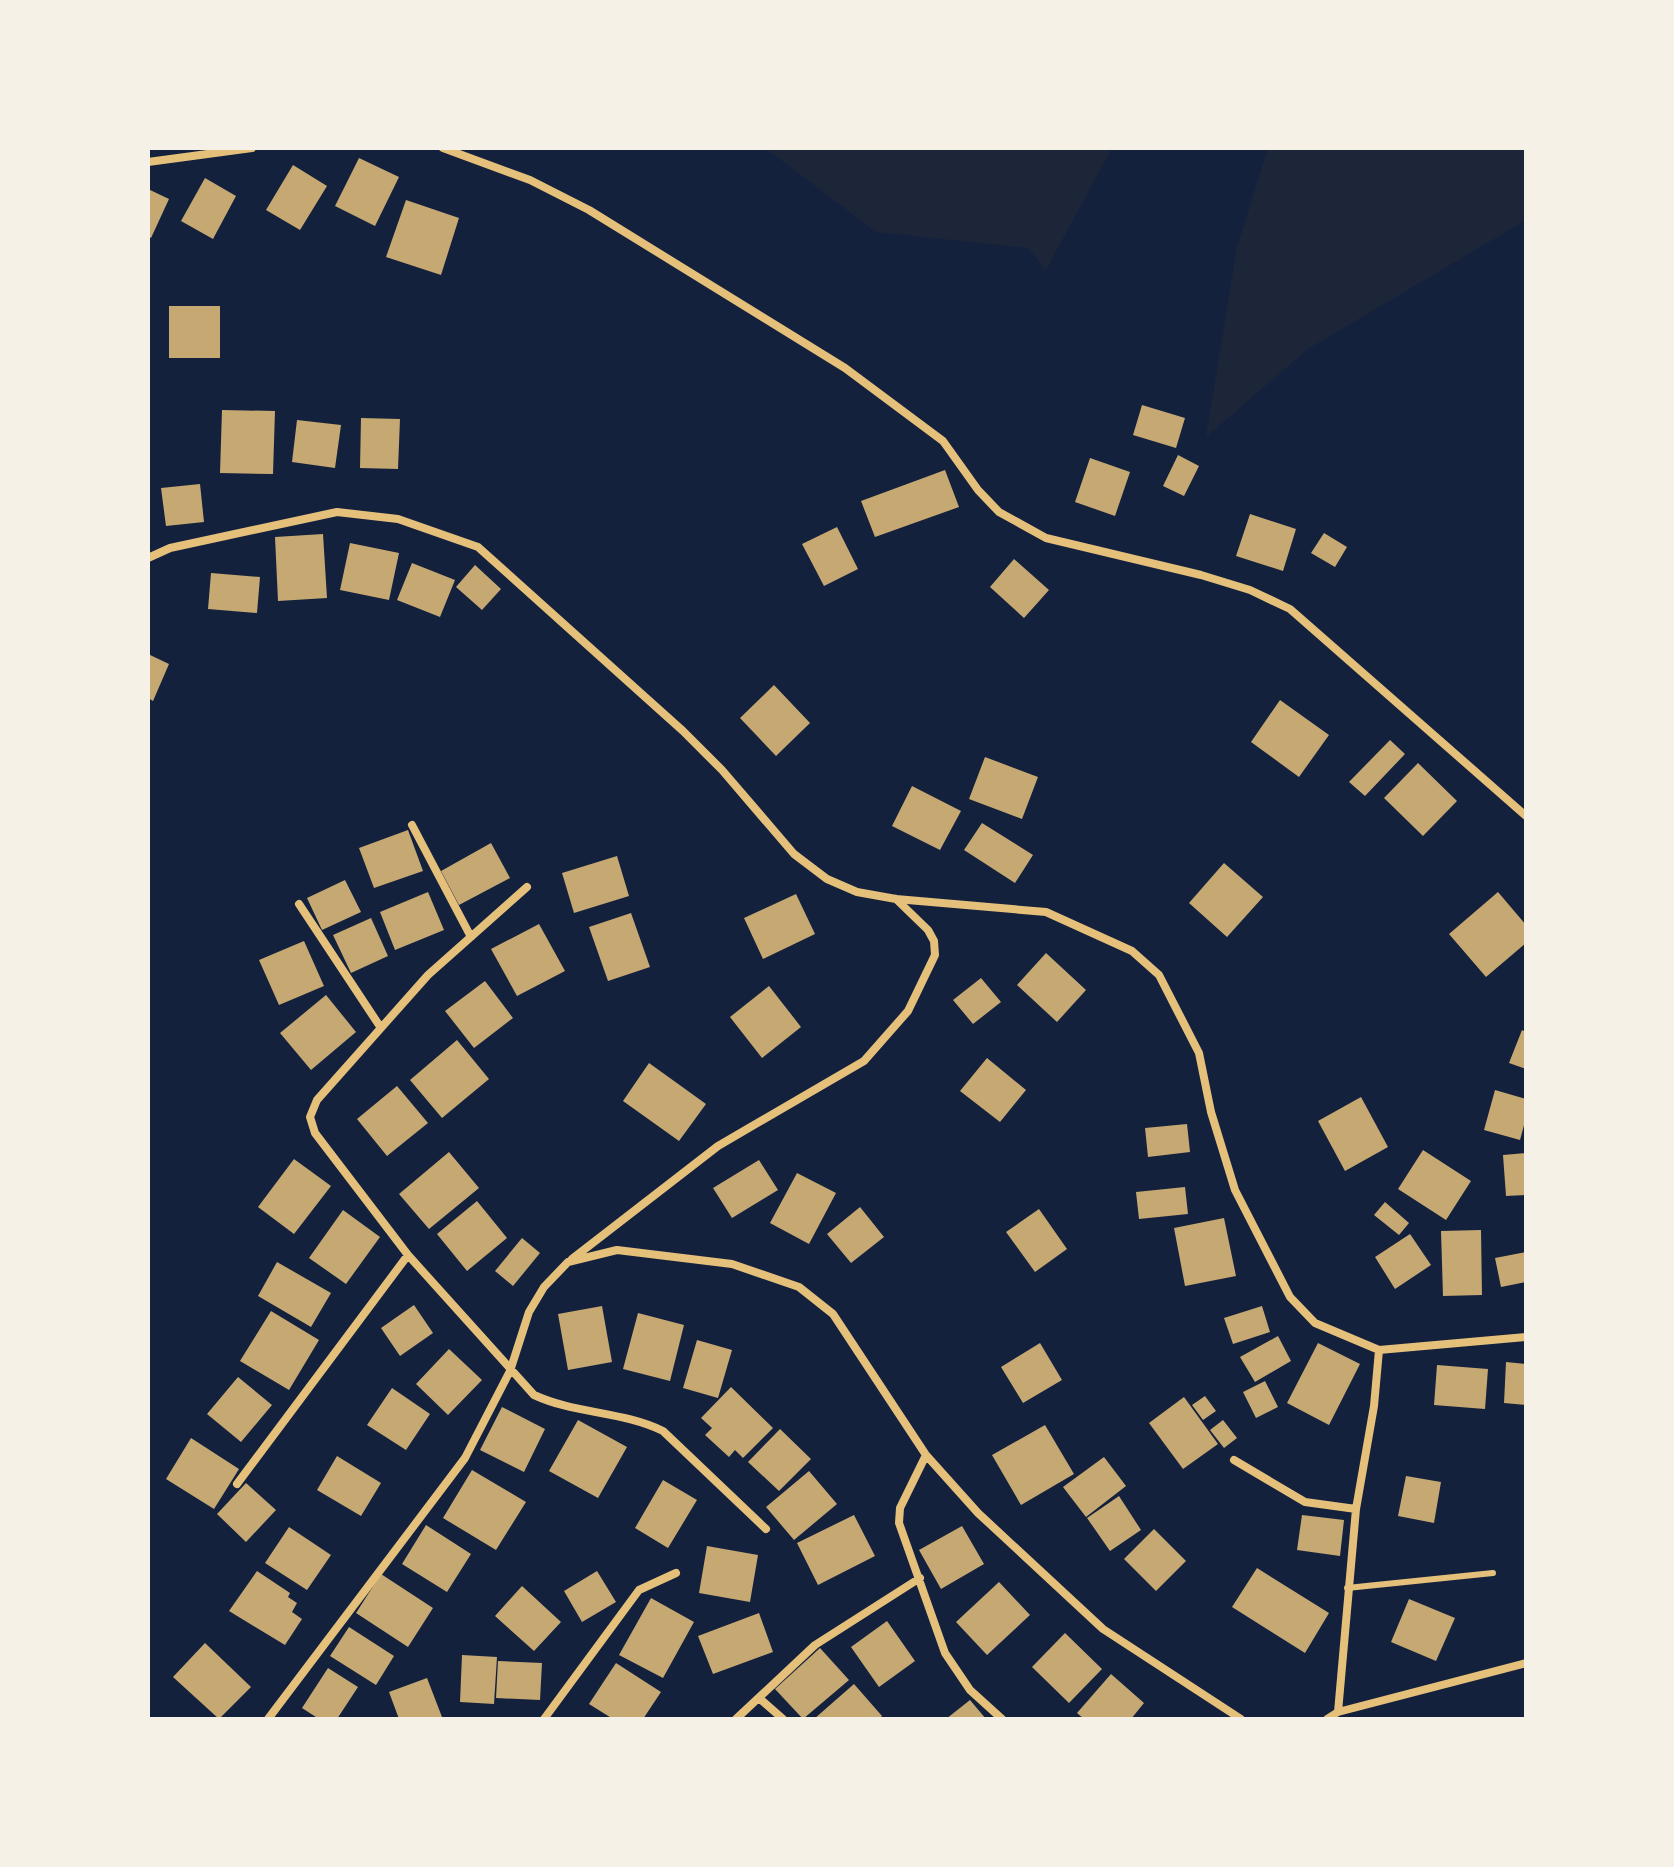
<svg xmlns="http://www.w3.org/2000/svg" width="1674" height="1867" font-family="Ubuntu,sans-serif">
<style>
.green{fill:#1d2539}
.building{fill:#c6a872}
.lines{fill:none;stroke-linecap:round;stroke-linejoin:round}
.service{stroke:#e5c07b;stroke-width:6}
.minor{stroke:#e5c07b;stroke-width:8}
</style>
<rect width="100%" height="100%" fill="#14213d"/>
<path class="green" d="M765 148H1112L1046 270 1028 248 876 232Z
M1268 148H1526V220L1308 349 1206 437 1237 247Z"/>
<path class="building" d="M359 158 399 177 375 226 335 206Z
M293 165 327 186 300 230 266 210Z
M205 178 236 196 213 239 181 221Z
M148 189 169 199 151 238 148 236Z
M406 200 459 218 441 275 386 257Z
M169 306H220V358H169Z
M1142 405 1185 418 1176 448 1133 435Z
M222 410 275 411 273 474 220 473Z
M361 418 400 419 398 469 360 468Z
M297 420 341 425 335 468 292 462Z
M1178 455 1199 466 1184 496 1163 486Z
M1090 458 1130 472 1115 516 1075 502Z
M945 470 959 507 875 537 861 501Z
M200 484 204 522 166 526 161 488Z
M1250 514 1296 529 1283 571 1236 556Z
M837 527 858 569 824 586 802 544Z
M1324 533 1347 547 1335 567 1311 553Z
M323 534 327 598 278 601 275 537Z
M350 543 399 553 389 600 340 590Z
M1014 559 1049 590 1024 618 990 587Z
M412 563 455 580 440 617 397 600Z
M475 565 501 589 482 610 456 587Z
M211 573 260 577 257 613 208 609Z
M148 654 169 664 153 701 148 698Z
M774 685 810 723 776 756 740 718Z
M1280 700 1329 735 1299 777 1251 742Z
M1390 740 1405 754 1365 796 1349 782Z
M985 757 1038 777 1022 819 969 799Z
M1418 763 1457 801 1423 836 1384 798Z
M912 786 961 811 940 850 892 826Z
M982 823 1033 855 1015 883 964 850Z
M408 830 423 871 374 888 359 848Z
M491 843 510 878 459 905 441 871Z
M617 856 629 896 574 913 562 873Z
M1224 863 1263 897 1227 937 1189 903Z
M345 880 361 912 322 930 307 898Z
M428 892 444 930 395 950 380 912Z
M1498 892 1526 925V943L1486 977 1449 934Z
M796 894 815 934 763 959 744 918Z
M631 913 650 967 608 981 589 927Z
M371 918 388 956 351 973 333 935Z
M539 924 565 971 517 996 491 949Z
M304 941 324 986 279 1005 259 960Z
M1046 953 1086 990 1057 1022 1017 985Z
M981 978 1001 1002 973 1024 953 1000Z
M485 981 513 1018 474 1048 445 1011Z
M769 986 801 1027 762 1058 730 1017Z
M326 995 356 1032 311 1070 280 1033Z
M1522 1030 1526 1032V1069L1509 1063Z
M457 1040 489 1079 442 1118 410 1080Z
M987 1058 1026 1090 1000 1122 960 1091Z
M649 1063 706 1104 679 1141 623 1101Z
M397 1086 428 1123 387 1156 357 1119Z
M1495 1090 1526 1099V1118L1520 1140 1484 1130Z
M1361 1097 1388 1147 1345 1171 1318 1121Z
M1187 1124 1190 1152 1148 1157 1145 1128Z
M1423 1150 1471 1181 1446 1220 1398 1189Z
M449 1152 479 1188 429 1229 399 1194Z
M1526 1153V1195L1506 1196 1503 1155Z
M294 1159 331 1186 294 1234 258 1207Z
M759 1160 778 1190 732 1218 713 1188Z
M797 1173 836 1193 809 1244 770 1223Z
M1185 1187 1188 1214 1139 1219 1136 1192Z
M477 1201 507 1238 467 1271 437 1234Z
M1385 1202 1409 1223 1399 1235 1374 1215Z
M860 1207 884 1237 851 1263 827 1234Z
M1039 1209 1067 1249 1035 1272 1006 1232Z
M343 1210 380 1237 346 1284 309 1258Z
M1224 1218 1236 1276 1185 1286 1174 1228Z
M1481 1230 1482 1295 1443 1296 1441 1231Z
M1410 1234 1431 1265 1395 1289 1375 1257Z
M522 1238 540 1253 513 1286 495 1271Z
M1526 1252V1282L1501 1287 1495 1258Z
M277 1262 331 1293 311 1327 258 1296Z
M414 1305 433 1333 400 1356 381 1328Z
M602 1306 612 1362 568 1370 558 1314Z
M1262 1306 1270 1332 1233 1344 1224 1318Z
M271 1311 319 1340 289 1390 240 1361Z
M638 1313 684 1325 670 1381 623 1369Z
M1278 1336 1291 1361 1255 1382 1240 1357Z
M697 1340 732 1350 718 1398 683 1388Z
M1040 1343 1062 1380 1023 1403 1001 1367Z
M1318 1343 1360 1364 1329 1425 1287 1403Z
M449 1349 482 1380 448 1415 416 1384Z
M1506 1362 1526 1364V1405L1504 1403Z
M1437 1365 1488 1369 1485 1409 1434 1405Z
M238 1377 272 1405 241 1442 207 1414Z
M1265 1381 1278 1407 1256 1418 1243 1392Z
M731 1387 773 1428 743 1458 735 1450 729 1457 705 1435 712 1428 701 1418Z
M392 1388 430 1414 406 1450 367 1425Z
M1205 1396 1216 1411 1203 1420 1192 1405Z
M1184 1397 1218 1444 1183 1469 1149 1423Z
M502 1407 545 1429 524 1472 480 1450Z
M578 1420 627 1447 598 1498 549 1471Z
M1223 1420 1237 1438 1224 1448 1210 1430Z
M1045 1425 1074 1474 1021 1505 992 1455Z
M780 1429 811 1459 779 1491 748 1462Z
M191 1438 239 1469 214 1509 166 1479Z
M337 1456 381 1483 361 1516 317 1490Z
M1104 1457 1126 1486 1086 1517 1063 1487Z
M472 1470 526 1502 496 1550 443 1518Z
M809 1471 837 1504 794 1540 766 1507Z
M1406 1476 1441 1482 1434 1523 1398 1516Z
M663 1480 697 1500 668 1548 635 1528Z
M246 1483 276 1510 246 1542 217 1514Z
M1119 1496 1141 1530 1110 1551 1087 1518Z
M854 1515 875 1556 818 1585 797 1543Z
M1302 1515 1344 1520 1340 1556 1297 1550Z
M426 1525 471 1554 447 1592 402 1564Z
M962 1526 984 1564 941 1589 919 1550Z
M289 1527 331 1555 307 1590 265 1563Z
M1154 1529 1186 1561 1156 1591 1124 1559Z
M707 1546 758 1555 750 1602 699 1593Z
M1257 1568 1329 1613 1305 1653 1232 1607Z
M257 1571 290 1593 288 1597 297 1603 292 1612 302 1619 285 1645 229 1611Z
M597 1571 616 1602 582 1622 564 1591Z
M381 1574 433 1608 408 1647 356 1613Z
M999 1582 1030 1615 987 1655 956 1622Z
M522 1586 561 1622 534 1651 495 1616Z
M651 1598 694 1622 663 1678 619 1655Z
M1409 1599 1455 1618 1436 1661 1391 1642Z
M759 1613 773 1652 713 1674 698 1636Z
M887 1621 915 1661 879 1687 851 1647Z
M349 1627 394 1656 376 1685 330 1656Z
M1065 1633 1102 1669 1069 1703 1032 1667Z
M205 1643 251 1687 219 1719 173 1677Z
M820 1648 849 1680 803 1719 775 1689Z
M462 1655 497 1657 494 1704 460 1702Z
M498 1661 542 1663 540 1700 496 1698Z
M616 1663 661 1692 643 1719H613L589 1704Z
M328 1668 358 1687 337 1719H319L302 1708Z
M1111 1674 1144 1703 1131 1719H1084L1077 1713Z
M427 1678 442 1717 399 1719 389 1692Z
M854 1684 882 1716 879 1719H814Z
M970 1700 986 1719H946Z"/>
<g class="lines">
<path class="service" d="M1347 1588 1493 1573"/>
<path class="minor" d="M443 148 530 180 589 210 845 368 943 441 978 490 999 512 1046 538 1201 575 1250 590 1290 609 1526 816
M148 162 252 148
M148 558 170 548 337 512 398 519 478 547 683 731 722 770 794 854 827 879 857 892 896 899 1046 912 1132 951 1159 975 1199 1053 1211 1112 1235 1190 1290 1297 1315 1323 1379 1350 1526 1337
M412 825 471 937
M527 887 428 975 317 1100 310 1117 315 1133 408 1255 534 1395C575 1414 622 1411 663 1431L766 1529
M299 904 381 1028
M572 1259 718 1146 864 1061 908 1011 935 955 934 941 928 930 896 899
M926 1455 900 1508 899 1523 945 1653 970 1690 1002 1719
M1234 1460 1305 1502 1356 1509
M237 1484 408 1255
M759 1698 783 1719
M1338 1712 1356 1509 1374 1406 1379 1350
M268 1719 465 1458 510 1371 529 1312 544 1287 568 1262 617 1250 732 1264 799 1287 833 1314 926 1455 978 1513 1103 1629 1241 1719
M544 1719 639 1590 676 1573
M736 1719 815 1645 920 1578
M1327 1719 1338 1712 1526 1663"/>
</g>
<rect width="1674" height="1867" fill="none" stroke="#f6f1e7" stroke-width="300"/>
</svg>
